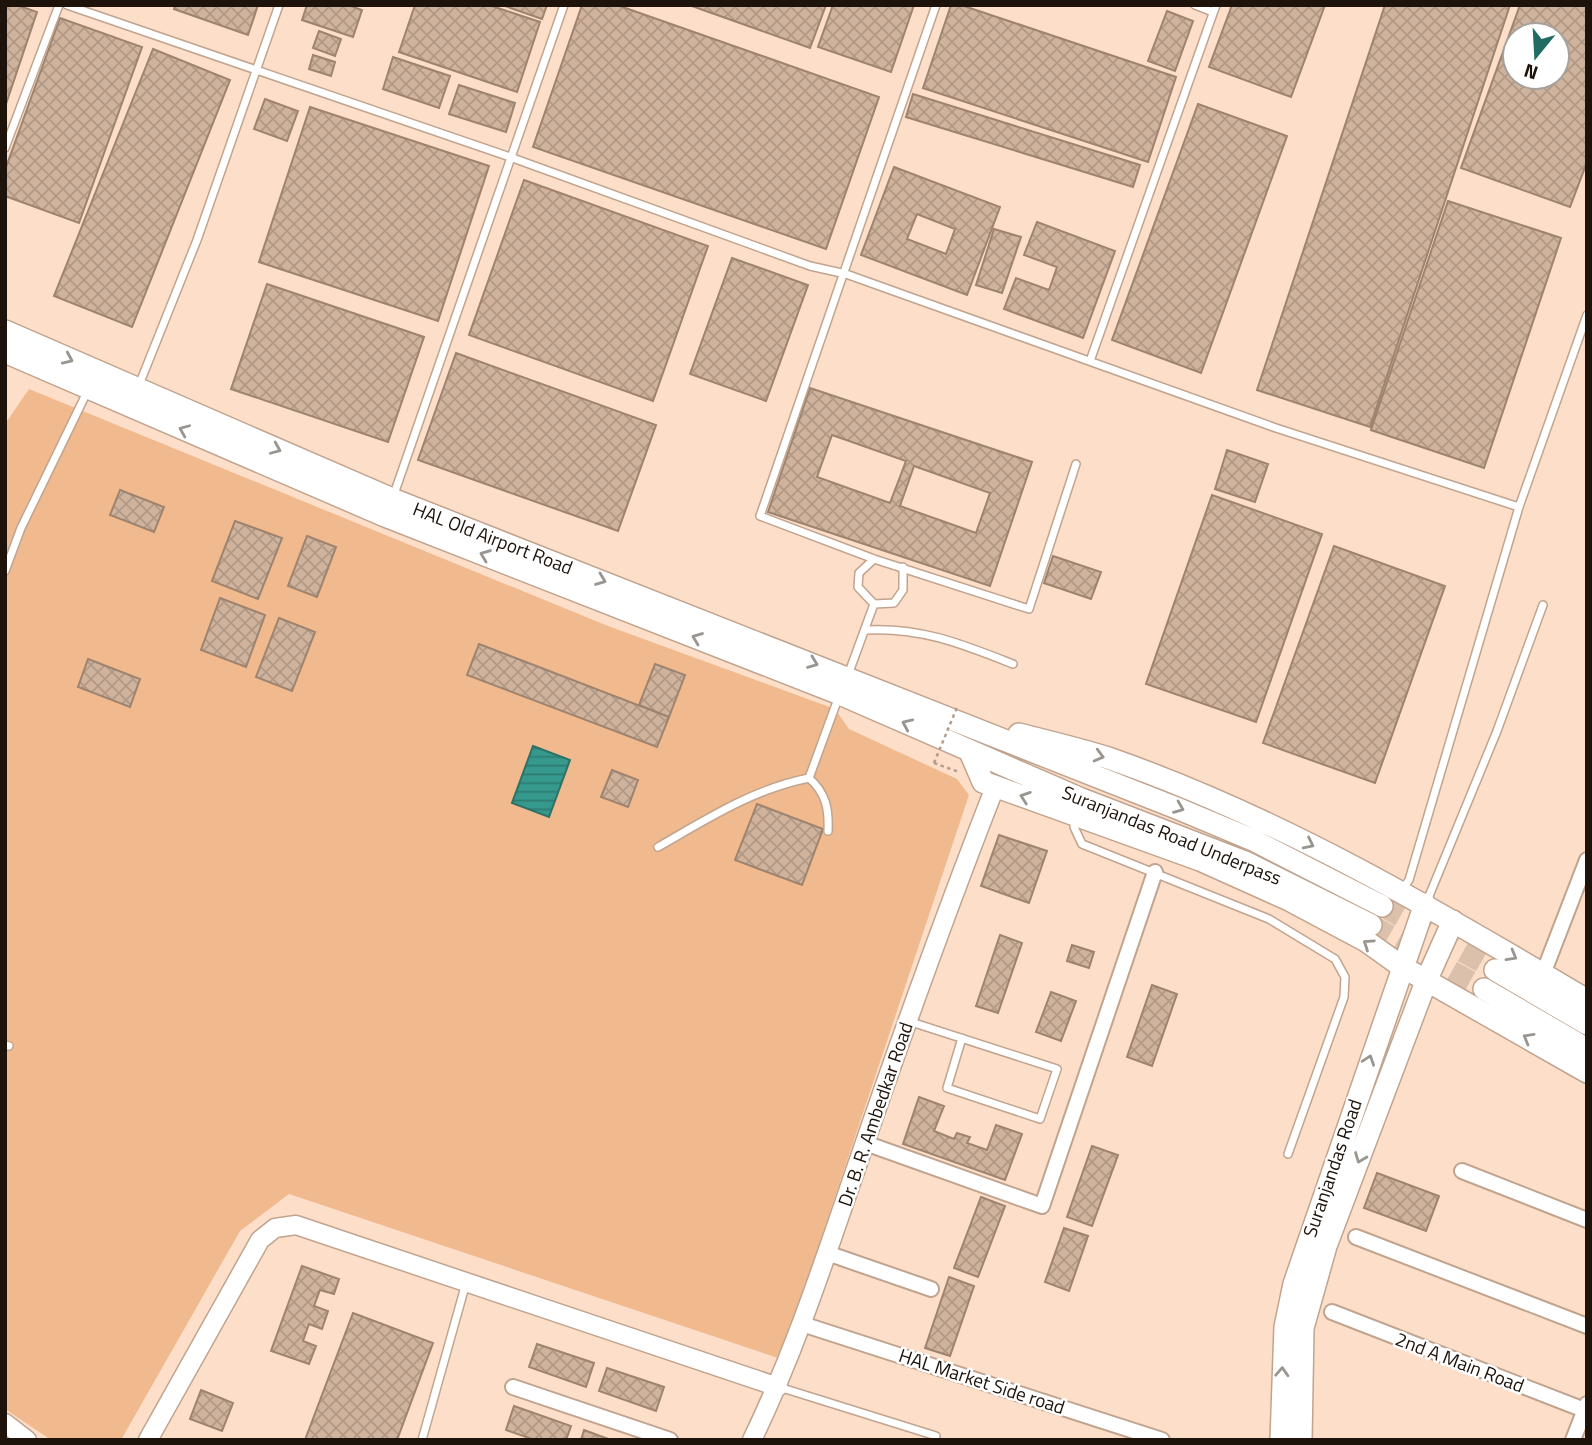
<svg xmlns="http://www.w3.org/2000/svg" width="1592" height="1445" font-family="'Titillium Web',sans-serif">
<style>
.pitch{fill:#f1b98e}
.water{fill:url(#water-rules);stroke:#2e7166;stroke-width:2}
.building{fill:url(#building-cross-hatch);stroke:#9e836e;stroke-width:2;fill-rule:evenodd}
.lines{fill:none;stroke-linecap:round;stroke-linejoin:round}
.primary-tunnel{stroke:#dbc0ac;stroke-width:21;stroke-dasharray:21 10;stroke-linecap:butt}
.service-casing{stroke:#c1a48f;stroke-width:10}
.minor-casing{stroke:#c1a48f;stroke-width:18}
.tertiary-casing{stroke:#c1a48f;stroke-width:21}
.primary-casing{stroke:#c1a48f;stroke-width:24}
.path{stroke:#b49d8b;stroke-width:2.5;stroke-dasharray:3.5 3.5;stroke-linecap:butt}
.service{stroke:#fff;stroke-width:7}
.minor{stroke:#fff;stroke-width:14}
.tertiary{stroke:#fff;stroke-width:18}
.primary{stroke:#fff;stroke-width:21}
.path-bridge{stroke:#b49d8b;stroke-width:2.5;stroke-dasharray:3.5 3.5;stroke-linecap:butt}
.oneway{stroke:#999591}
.labels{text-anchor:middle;stroke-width:5;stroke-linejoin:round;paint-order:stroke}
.street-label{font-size:19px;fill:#1d130b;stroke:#fff}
</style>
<defs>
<pattern id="water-rules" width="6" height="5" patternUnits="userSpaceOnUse" patternTransform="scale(1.75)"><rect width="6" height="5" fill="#36998d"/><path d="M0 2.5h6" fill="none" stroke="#2d7c71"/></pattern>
<pattern id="building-cross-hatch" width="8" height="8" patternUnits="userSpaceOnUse" patternTransform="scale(1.75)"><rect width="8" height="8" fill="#cfb39d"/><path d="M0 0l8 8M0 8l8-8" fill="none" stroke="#b19986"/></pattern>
</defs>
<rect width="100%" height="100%" fill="#fddfc9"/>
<path class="pitch" d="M29 389 608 626 835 709 849 729 957 779 969 795 781 1359 289 1194 240 1231 121 1440H51L5 1409V424Z"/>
<path class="water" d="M533 746 570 760 549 817 512 803Z"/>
<path class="building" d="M5 5H17L37 12 5 107Z
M175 5H258L248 35 174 9Z
M307 5H348L362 10 353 37 302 20Z
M415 5H489L540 22 517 92 399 52Z
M502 5H547L542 19Z
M582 5H617L879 97 826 249 533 147Z
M689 5H826L810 48Z
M833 5H914L891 72 818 47Z
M951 5H961L1176 77 1148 162 923 88Z
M1232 5H1325L1291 97 1209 67Z
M1385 5H1510L1370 427 1257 390Z
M1520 5H1587V162L1570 207 1461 168ZM1515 35H1557V77H1515Z
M1167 11 1193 21 1175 71 1148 61Z
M60 18 142 47 79 223 5 196V170Z
M319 31 341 39 335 56 313 48Z
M153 49 230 80 132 327 54 296Z
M313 55 335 62 331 76 309 69Z
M393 57 450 76 439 108 383 89Z
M459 85 515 103 506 132 449 114Z
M913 94 1140 165 1133 187 906 117Z
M265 99 298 111 287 141 254 129Z
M1198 104 1287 136 1201 373 1112 340Z
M310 107 489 166 438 321 259 262Z
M894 167 1000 207 967 295 861 255ZM917 214 955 229 946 254 907 239Z
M524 180 708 246 653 401 469 335Z
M1448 201 1561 238 1484 468 1371 430Z
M1037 222 1115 251 1083 338 1004 309 1016 278 1049 290 1057 267 1024 255Z
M994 229 1021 237 1002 293 976 285Z
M732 258 808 285 766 401 690 374Z
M267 284 424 337 388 442 231 389Z
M456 353 656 425 618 531 418 460Z
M810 388 1032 462 990 586 768 512ZM832 435 906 461 890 503 817 477ZM914 466 990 493 976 533 900 506Z
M1227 450 1268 464 1255 502 1215 489Z
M120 490 164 507 154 532 110 515Z
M1212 495 1322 534 1256 722 1146 684Z
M235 521 282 538 258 599 212 581Z
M307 536 336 547 317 597 288 586Z
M1334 546 1445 586 1375 783 1263 743Z
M1053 556 1101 572 1091 599 1044 583Z
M220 598 265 615 246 667 201 650Z
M279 618 315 632 292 691 256 677Z
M479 644 669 717 657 747 467 675Z
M88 659 140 679 130 707 78 687Z
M655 664 685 675 669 717 639 705Z
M612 770 638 780 628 807 601 797Z
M757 804 823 829 802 885 735 860Z
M999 835 1047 851 1029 903 981 886Z
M1000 935 1022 943 998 1013 976 1006Z
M1072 945 1094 952 1089 968 1067 961Z
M1152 985 1177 994 1152 1066 1127 1057Z
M1051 992 1076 1001 1061 1041 1036 1032Z
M919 1097 944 1106 934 1131 954 1139 957 1133 970 1137 967 1143 987 1150 996 1125 1022 1134 1005 1180 903 1144Z
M1092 1146 1118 1155 1092 1226 1067 1217Z
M1377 1173 1439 1196 1426 1231 1364 1208Z
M981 1197 1005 1206 978 1277 954 1268Z
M1064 1228 1088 1236 1069 1291 1045 1282Z
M302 1266 339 1279 334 1294 320 1290 314 1306 328 1311 322 1329 309 1324 303 1341 316 1346 309 1364 271 1351Z
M949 1277 974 1286 950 1356 925 1348Z
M353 1313 433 1343 397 1440H305Z
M537 1344 594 1363 586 1387 529 1367Z
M607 1368 664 1387 656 1411 599 1391Z
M201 1390 233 1403 222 1431 190 1419Z
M514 1406 571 1426 566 1440H535L506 1430Z
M584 1430 611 1440H581Z"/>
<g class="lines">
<path class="primary-tunnel" d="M1382 906 1495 970
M1371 925 1484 989"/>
<g class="service-casing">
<path id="service" d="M67 5 510 157 810 266 846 274 1276 428 1519 507
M936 5 760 516 874 559 1029 609 1076 464
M1195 5 1213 12
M5 148 59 5
M1090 361 1216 5
M139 385 197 240 279 5
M393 497 564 5
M5 571 21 528 88 390
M874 604 858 587 859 573 874 559
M866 630C921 627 962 644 1013 664
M848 675 874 604 894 603 903 590V567
M809 778C826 793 829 809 828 831
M1075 818 1074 827 1082 844 1269 919 1335 959 1345 977 1344 997 1288 1154
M658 847C707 819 753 789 809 778L839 696
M1402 890 1409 880 1519 507 1587 315
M1427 901 1497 731 1543 605
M908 1021 1057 1069 1040 1119 947 1088 962 1038
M5 1045 9 1046
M779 1387 936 1436 934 1440
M422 1440 466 1283"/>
</g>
<g class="minor-casing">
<path id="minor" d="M1543 974 1587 860
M865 1143 1042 1206 1155 872
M1462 1171 1587 1220
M1356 1237 1587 1326
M827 1253 931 1289
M1332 1312 1587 1411
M802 1324 1162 1440
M513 1387 670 1440
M1573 1440 1587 1404"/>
</g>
<g class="tertiary-casing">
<path id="tertiary" d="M5 1423 27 1440
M148 1440 260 1240 275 1228 296 1225 778 1387
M752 1440C797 1347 828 1249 862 1151 904 1029 948 907 995 787"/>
</g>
<g class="primary-casing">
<path id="primary" d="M5 331 392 499 1179 809 1253 840 1382 906
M5 352 385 516 840 694 1079 798 1245 862 1371 925
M1019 734C1049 742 1081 749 1111 759 1280 818 1434 909 1587 1000
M970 752 983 782 1200 860 1289 900 1366 941 1401 966 1587 1072
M1495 970 1587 1024
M1484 989 1587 1049
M1281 1440 1285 1327 1294 1284 1425 904
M1301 1440 1303 1328 1326 1246 1427 979 1453 921"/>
</g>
<path class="path" d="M934 763 959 772"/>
<use href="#service" class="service"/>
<use href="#minor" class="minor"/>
<use href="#tertiary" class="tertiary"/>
<use href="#primary" class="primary"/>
<path class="path-bridge" d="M934 763 958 705"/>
</g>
<defs><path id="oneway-chevron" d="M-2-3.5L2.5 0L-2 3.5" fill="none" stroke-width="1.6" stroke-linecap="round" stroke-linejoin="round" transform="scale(1.75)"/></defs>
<g class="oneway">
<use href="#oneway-chevron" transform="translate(68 359) rotate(24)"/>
<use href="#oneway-chevron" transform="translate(184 430) rotate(-157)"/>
<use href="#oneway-chevron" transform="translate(276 449) rotate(23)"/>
<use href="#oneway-chevron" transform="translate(485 555) rotate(-159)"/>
<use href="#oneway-chevron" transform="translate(601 580) rotate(21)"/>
<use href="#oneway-chevron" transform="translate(697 638) rotate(-159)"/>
<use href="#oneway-chevron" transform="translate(813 663) rotate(21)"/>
<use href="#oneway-chevron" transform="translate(907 724) rotate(-156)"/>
<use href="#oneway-chevron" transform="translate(1099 756) rotate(15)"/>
<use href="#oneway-chevron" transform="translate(1025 797) rotate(-161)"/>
<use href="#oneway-chevron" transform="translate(1179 808) rotate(22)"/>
<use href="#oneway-chevron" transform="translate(1309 844) rotate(26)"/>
<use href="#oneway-chevron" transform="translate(1368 944) rotate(-146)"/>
<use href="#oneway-chevron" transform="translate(1512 956) rotate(30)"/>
<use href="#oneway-chevron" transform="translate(1528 1038) rotate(-150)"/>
<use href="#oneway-chevron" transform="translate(1369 1060) rotate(-71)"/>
<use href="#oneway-chevron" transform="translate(1360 1158) rotate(111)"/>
<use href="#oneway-chevron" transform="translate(1282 1372) rotate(-87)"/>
</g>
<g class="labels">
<g class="street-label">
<text transform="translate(493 538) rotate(21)" y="7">HAL Old Airport Road</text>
<text transform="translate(1172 835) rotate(22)" y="7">Suranjandas Road Underpass</text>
<text transform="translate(875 1114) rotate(-71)" y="7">Dr. B. R. Ambedkar Road</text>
<text transform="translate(1332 1168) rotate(-71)" y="7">Suranjandas Road</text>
<text transform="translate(1460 1362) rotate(21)" y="7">2nd A Main Road</text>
<text transform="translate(982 1381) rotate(18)" y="7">HAL Market Side road</text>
</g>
</g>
<rect width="1592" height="1445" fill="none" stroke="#1d130b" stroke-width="14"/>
<g transform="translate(1536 56) rotate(198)"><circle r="33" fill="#ffffff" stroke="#a5a19d" stroke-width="2"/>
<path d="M0-5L12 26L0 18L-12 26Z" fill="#226b62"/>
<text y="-10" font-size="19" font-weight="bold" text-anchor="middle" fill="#1d130b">N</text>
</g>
</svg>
